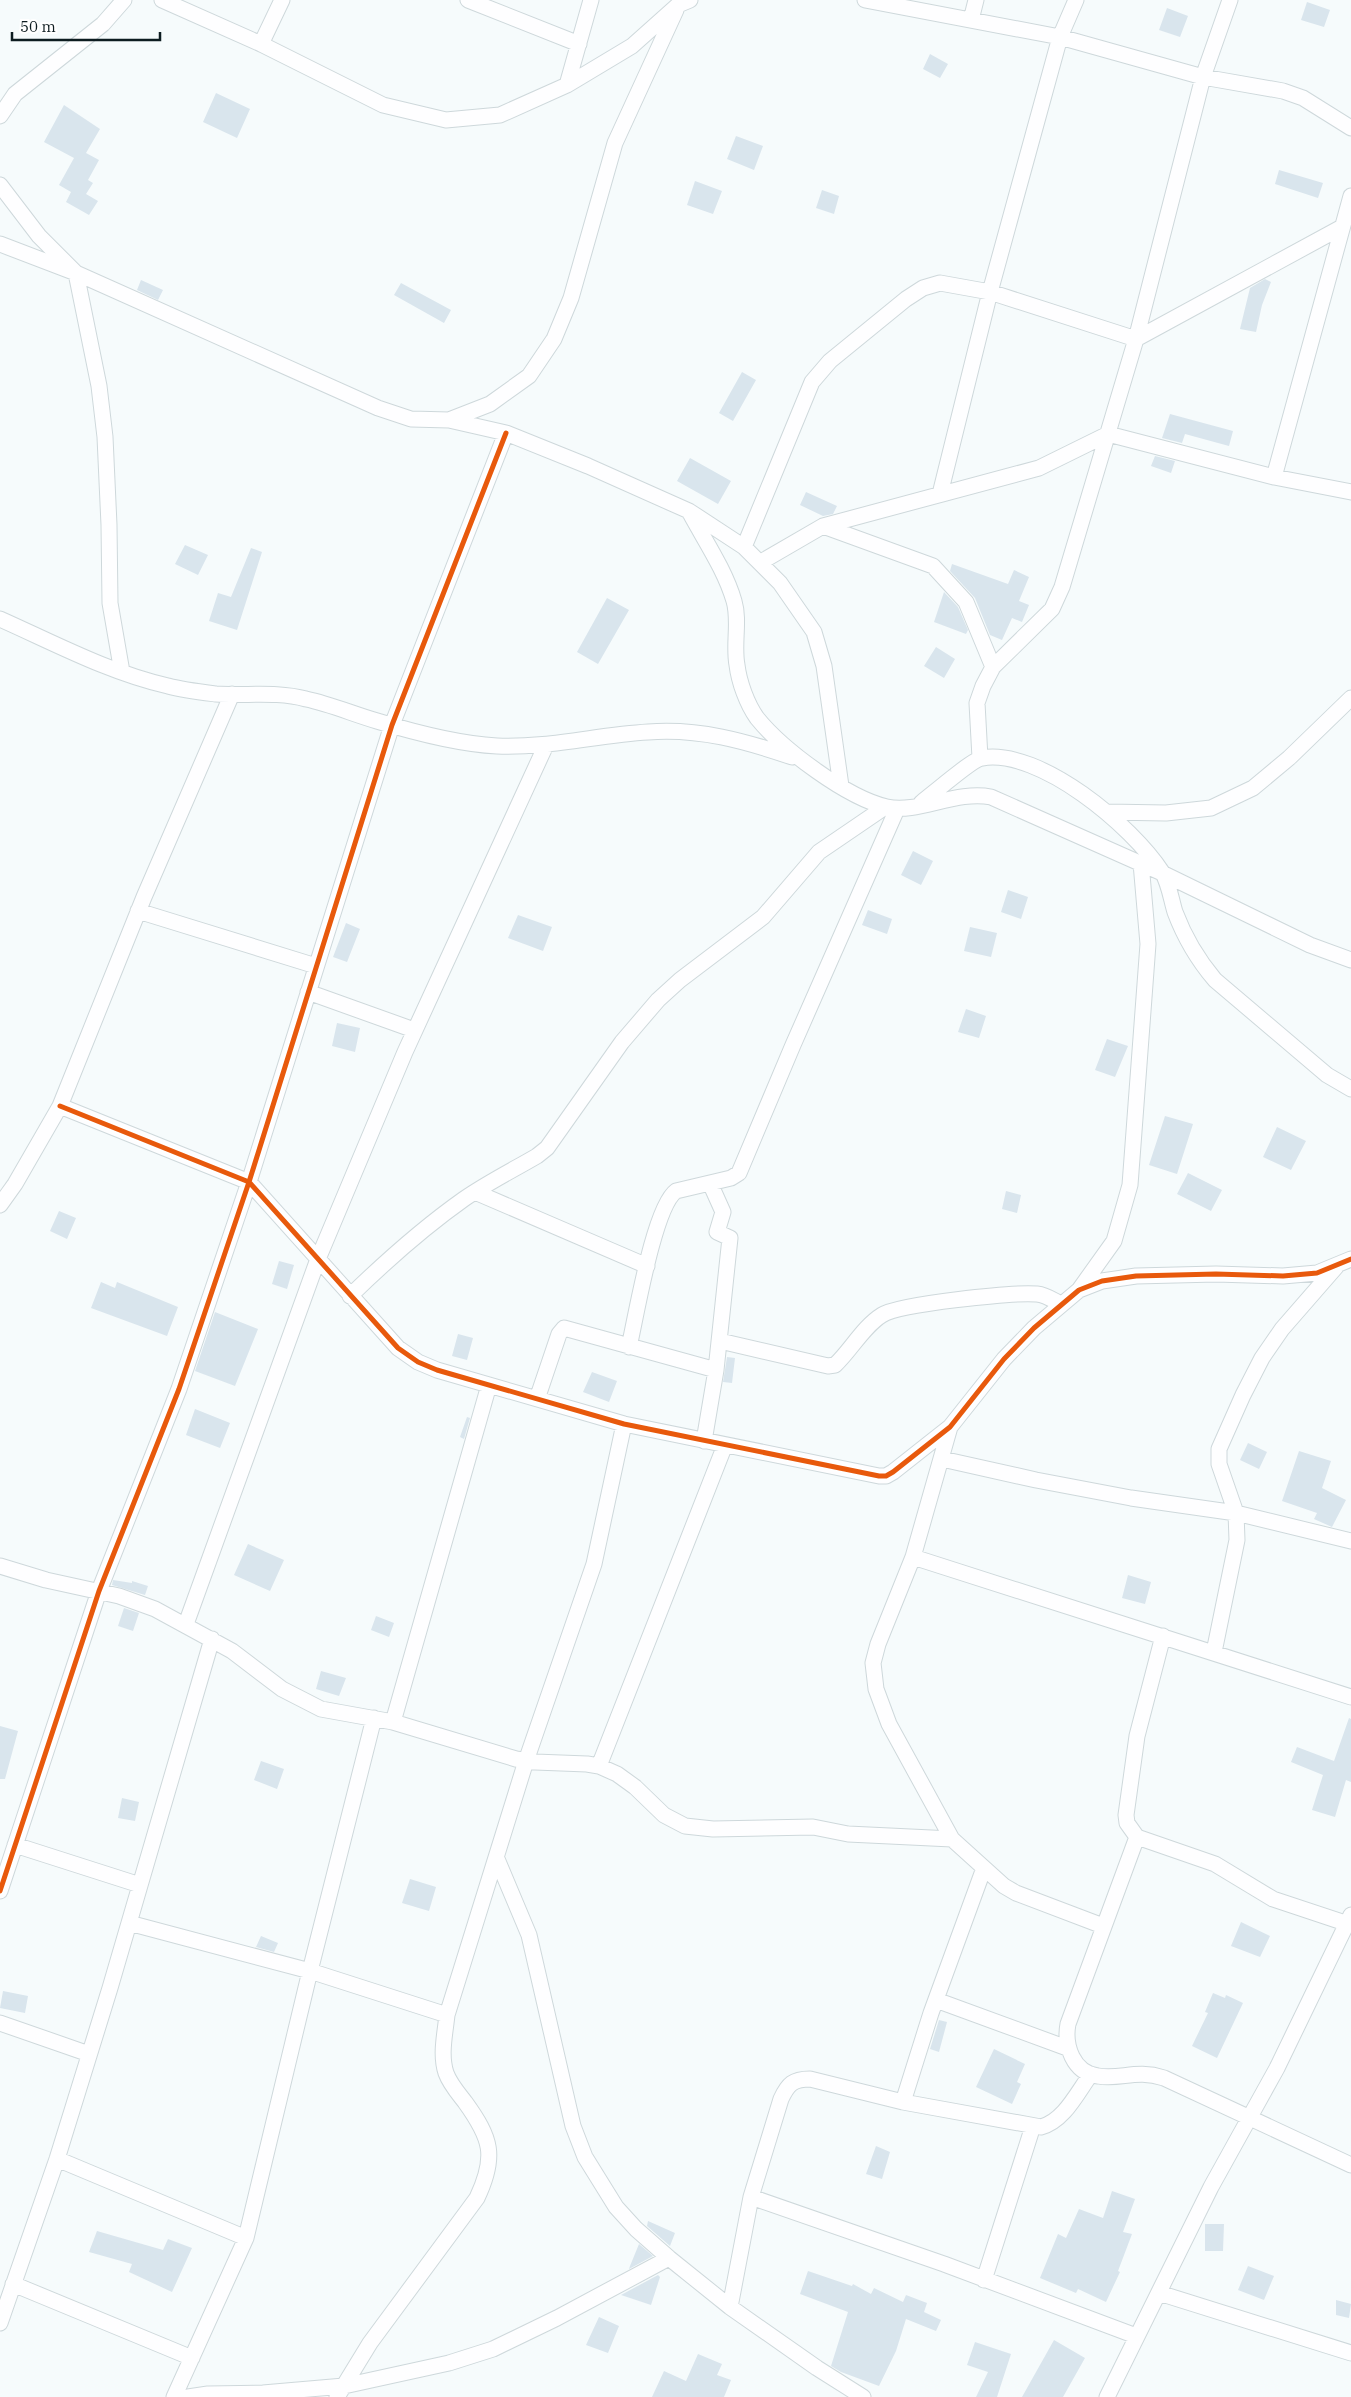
<svg xmlns="http://www.w3.org/2000/svg" width="1351" height="2397" font-family="'IBM Plex Serif',serif">
<style>
.building{fill:#d9e5ed}
.lines{fill:none;stroke-linecap:round;stroke-linejoin:round}
.street-casing{stroke:#ced8db;stroke-width:17}
.street{stroke:#fefeff;stroke-width:15}
.cycleway-casing{stroke:#fff;stroke-width:8}
.cycleway{stroke:#e8590c;stroke-width:5}
</style>
<rect width="100%" height="100%" fill="#f6fbfc"/>
<path class="building" d="M1307 2 1330 10 1324 27 1301 20Z
M1167 8 1188 16 1180 37 1159 30Z
M930 54 948 64 940 78 923 69Z
M216 93 250 109 237 138 203 122Z
M64 105 100 129 86 153 99 160 88 180 93 183 86 194 98 201 89 215 66 202 71 192 59 185 74 158 44 142Z
M736 136 763 146 754 170 727 159Z
M1279 170 1323 183 1318 198 1275 184Z
M695 181 722 191 713 214 687 205Z
M822 190 839 196 834 214 816 208Z
M1265 279 1271 282 1262 305 1256 332 1240 329 1250 288Z
M141 280 163 290 158 300 137 290Z
M401 283 451 310 444 323 394 295Z
M742 372 756 380 733 421 719 413Z
M1170 414 1233 431 1229 446 1185 434 1182 443 1162 438Z
M1155 456 1175 461 1171 473 1151 466Z
M690 458 731 481 718 504 677 481Z
M806 492 837 506 833 514 823 516 800 505Z
M185 545 208 555 198 575 175 564Z
M251 548 262 552 237 630 209 621 218 593 231 597Z
M952 564 1008 584 1014 570 1029 577 1019 601 1029 605 1022 622 1012 618 1002 640 990 635 975 598 950 571Z
M944 592 958 607 968 630 966 634 934 622Z
M607 598 629 610 598 664 577 652Z
M936 647 955 659 944 678 924 666Z
M913 851 933 861 921 885 901 875Z
M1008 890 1028 897 1021 919 1001 912Z
M868 910 892 919 887 934 862 925Z
M518 915 552 927 543 951 508 938Z
M346 923 360 929 347 962 333 957Z
M970 927 997 933 991 957 964 951Z
M966 1009 986 1016 979 1038 958 1032Z
M337 1023 360 1028 355 1052 332 1046Z
M1107 1039 1128 1046 1115 1077 1095 1070Z
M1165 1116 1193 1124 1177 1174 1149 1165Z
M1277 1127 1306 1141 1291 1170 1263 1157Z
M1188 1173 1222 1190 1211 1211 1177 1194Z
M1006 1191 1021 1195 1017 1213 1002 1209Z
M59 1211 76 1218 67 1239 50 1231Z
M279 1261 294 1265 287 1289 272 1284Z
M101 1282 115 1288 117 1282 178 1307 167 1336 91 1308Z
M215 1312 258 1329 235 1386 195 1371Z
M458 1334 473 1338 467 1360 452 1356Z
M727 1357 735 1358 732 1383 723 1382Z
M592 1372 617 1381 609 1402 583 1392Z
M195 1409 230 1423 220 1448 186 1435Z
M467 1417 470 1418 464 1439 460 1437Z
M1248 1443 1267 1452 1259 1469 1240 1460Z
M1299 1451 1331 1461 1322 1488 1346 1500 1332 1527 1314 1519 1317 1513 1282 1501Z
M248 1544 284 1560 270 1591 234 1575Z
M1128 1575 1151 1582 1145 1604 1122 1598Z
M113 1580 132 1583V1581L148 1586 145 1595 112 1585Z
M124 1608 139 1613 133 1631 118 1626Z
M376 1616 394 1623 389 1637 371 1630Z
M321 1671 346 1678 339 1696 316 1689Z
M1349 1718 1351 1719V1782L1346 1780 1335 1817 1312 1810 1323 1775 1291 1762 1297 1747 1334 1761Z
M0 1726 18 1731 5 1779H0Z
M261 1761 284 1769 277 1789 254 1780Z
M122 1798 139 1802 135 1821 118 1818Z
M410 1879 436 1887 429 1911 402 1903Z
M1241 1922 1270 1936 1260 1957 1231 1946Z
M261 1936 278 1943 274 1952 256 1947Z
M3 1991 28 1996 25 2013 0 2008Z
M1213 1993 1225 1998 1226 1995 1243 2003 1217 2058 1192 2046 1208 2013 1205 2012Z
M939 2020 947 2022 939 2052 930 2049Z
M994 2049 1025 2064 1017 2082 1021 2084 1012 2104 976 2087Z
M876 2146 890 2152 882 2179 866 2174Z
M1112 2191 1135 2199 1123 2232 1132 2234 1118 2271 1120 2272 1106 2302 1078 2289 1076 2293 1040 2278 1058 2234 1066 2238 1079 2209 1103 2218Z
M648 2221 675 2233 670 2246 647 2226Z
M1205 2224H1224L1223 2251H1205Z
M97 2231 163 2250 168 2239 192 2248 172 2292 129 2272 132 2264 89 2252Z
M639 2244 653 2256 629 2269 630 2266Z
M1248 2266 1274 2276 1264 2300 1238 2290Z
M808 2271 852 2286 853 2284 871 2294 874 2288 903 2302 906 2295 927 2303 924 2312 941 2320 936 2331 906 2319 896 2351 879 2386 841 2372 831 2366 848 2312 800 2294Z
M658 2275 660 2277 651 2305 621 2295Z
M1336 2300 1351 2304 1349 2318 1336 2315Z
M599 2317 619 2326 608 2353 586 2345Z
M1054 2340 1085 2358 1063 2397H1022Z
M975 2342 1011 2354 997 2397H976L988 2372 967 2365Z
M698 2354 722 2364 717 2375 731 2380 724 2397H652L664 2371 686 2381Z"/>
<g class="lines">
<g class="street-casing">
<path id="street" d="M162 0 261 44 383 105 446 120 500 115 567 85 632 46 678 5 690 0
M468 0 579 44
M865 0 1060 37 1203 77 1283 91 1303 98 1351 128
M971 20 976 0
M261 44 282 0
M567 85 591 0
M0 116 15 94 103 24 124 0
M0 185 39 236 76 273 99 386 105 437 109 525 110 603 122 672
M0 244 76 273 378 408 411 419 449 420 506 433 588 466 689 511 744 547 780 583 814 632 824 666 841 786
M449 420 490 404 529 376 554 339 571 298 615 143 676 10
M1274 477 1351 196
M940 494 990 292 1060 37 1076 0
M690 513C705 541 725 570 734 601 740 621 733 644 737 665 739 682 747 704 757 718 782 749 847 798 887 807 918 814 956 790 991 797L1162 873 1310 945 1351 960
M823 526 933 566 966 602 993 667
M744 547 812 382 830 361 906 299 923 288 940 283 990 292 1136 339 1342 227
M761 562 823 526 1039 468 1108 434 1274 477 1351 492
M0 619C54 643 110 673 168 686 183 690 200 692 216 694 247 696 276 691 306 699 330 704 353 714 377 721 413 732 459 744 497 746 549 748 597 735 648 732 699 728 745 741 792 757
M980 758 977 703 983 686 993 667 1052 609 1062 587 1136 339 1203 77 1230 0
M921 803C931 795 973 759 982 758 1040 748 1132 826 1162 872 1169 883 1171 899 1175 912 1184 936 1198 960 1215 980L1327 1075 1351 1089
M1107 812 1166 813 1211 808 1253 788 1289 758 1351 698
M138 911 316 966
M308 992 414 1030
M60 1106 249 1182 398 1348 418 1362 437 1370 624 1424 879 1476H886L893 1472 950 1427 1004 1359 1034 1328 1079 1290 1102 1281 1136 1276 1216 1274 1283 1276 1317 1273 1351 1259
M475 1192 647 1266
M0 1205 15 1184 60 1106 144 897 232 694
M1079 1290 1114 1241 1130 1185 1148 944 1141 863
M350 1296C386 1261 423 1228 464 1199 487 1183 513 1170 537 1156L547 1148 622 1042 658 1000 680 980 763 917 819 852 885 807
M720 1341 828 1366 835 1365C851 1350 863 1327 882 1315 899 1304 1014 1292 1037 1294 1046 1295 1053 1300 1061 1304
M629 1347C636 1317 654 1207 676 1191L731 1178 739 1173 793 1045 897 809
M537 1399 559 1334 564 1328 716 1370
M950 1427 913 1557 878 1644 873 1663 876 1689 889 1724 952 1839
M704 1441 716 1370 730 1238 717 1232 723 1212 710 1183
M942 1459 1036 1480 1131 1498 1236 1513 1351 1541
M913 1557 1351 1697
M0 1566 46 1580 119 1596 155 1609 232 1651 282 1689 321 1709 393 1722 516 1759 535 1762 587 1764 599 1766 617 1774 635 1787 664 1815 685 1826 713 1829 813 1827 848 1834 952 1839 1004 1886 1016 1893 1103 1926
M186 1624 318 1259 405 1052 546 745
M1163 1636 1137 1736 1126 1815 1127 1823 1137 1837 1215 1864 1273 1899 1351 1925
M1214 1652 1237 1540 1236 1513 1219 1464V1449L1243 1395 1262 1358 1282 1329 1336 1267
M393 1722 489 1385
M599 1766 725 1445
M1137 1837 1068 2024C1064 2045 1073 2073 1098 2076 1121 2080 1136 2069 1164 2078L1351 2165
M15 1845 140 1885
M497 1859 529 1935 573 2126 585 2157 616 2207 636 2229 669 2258 730 2307 817 2368 863 2397
M0 1891 99 1591 179 1389 249 1182 392 725 506 433
M129 1923 310 1971 447 2015
M936 2000 1067 2048
M0 2023 89 2054
M903 2102 931 2013 984 1868
M57 2159 246 2238
M751 2197 944 2264 1136 2336
M984 2280 1033 2126
M13 2284 192 2358
M1159 2293 1351 2353
M730 2307 751 2197 781 2099C788 2084 793 2079 810 2079L903 2102 1041 2127C1064 2121 1077 2093 1091 2074
M0 2323 57 2159 110 1988 212 1639
M174 2397 246 2238 310 1971 374 1718
M188 2397 208 2394 263 2393 344 2386 449 2363 493 2349 557 2318 669 2258
M337 2397 370 2343 477 2198C497 2156 491 2138 465 2102 458 2093 450 2084 446 2073 440 2055 445 2034 447 2015L526 1761 594 1564 624 1424
M1107 2397 1211 2187 1277 2068 1351 1915"/>
</g>
<use href="#street" class="street"/>
<g class="cycleway-casing">
<path id="cycleway" d="M60 1106 249 1182 398 1348 418 1362 437 1370 624 1424 879 1476H886L893 1472 950 1427 1004 1359 1034 1328 1079 1290 1102 1281 1136 1276 1216 1274 1283 1276 1317 1273 1351 1259
M0 1891 99 1591 179 1389 249 1182 392 725 506 433"/>
</g>
<use href="#cycleway" class="cycleway"/>
</g>
<path d="M12 32v8h148v-8" fill="none" stroke="#0d1c20" stroke-width="2.5"/>
<text x="20" y="32" font-size="15" fill="#0d1c20" stroke="#ffffff" stroke-width="4" paint-order="stroke">50 m</text>
</svg>
